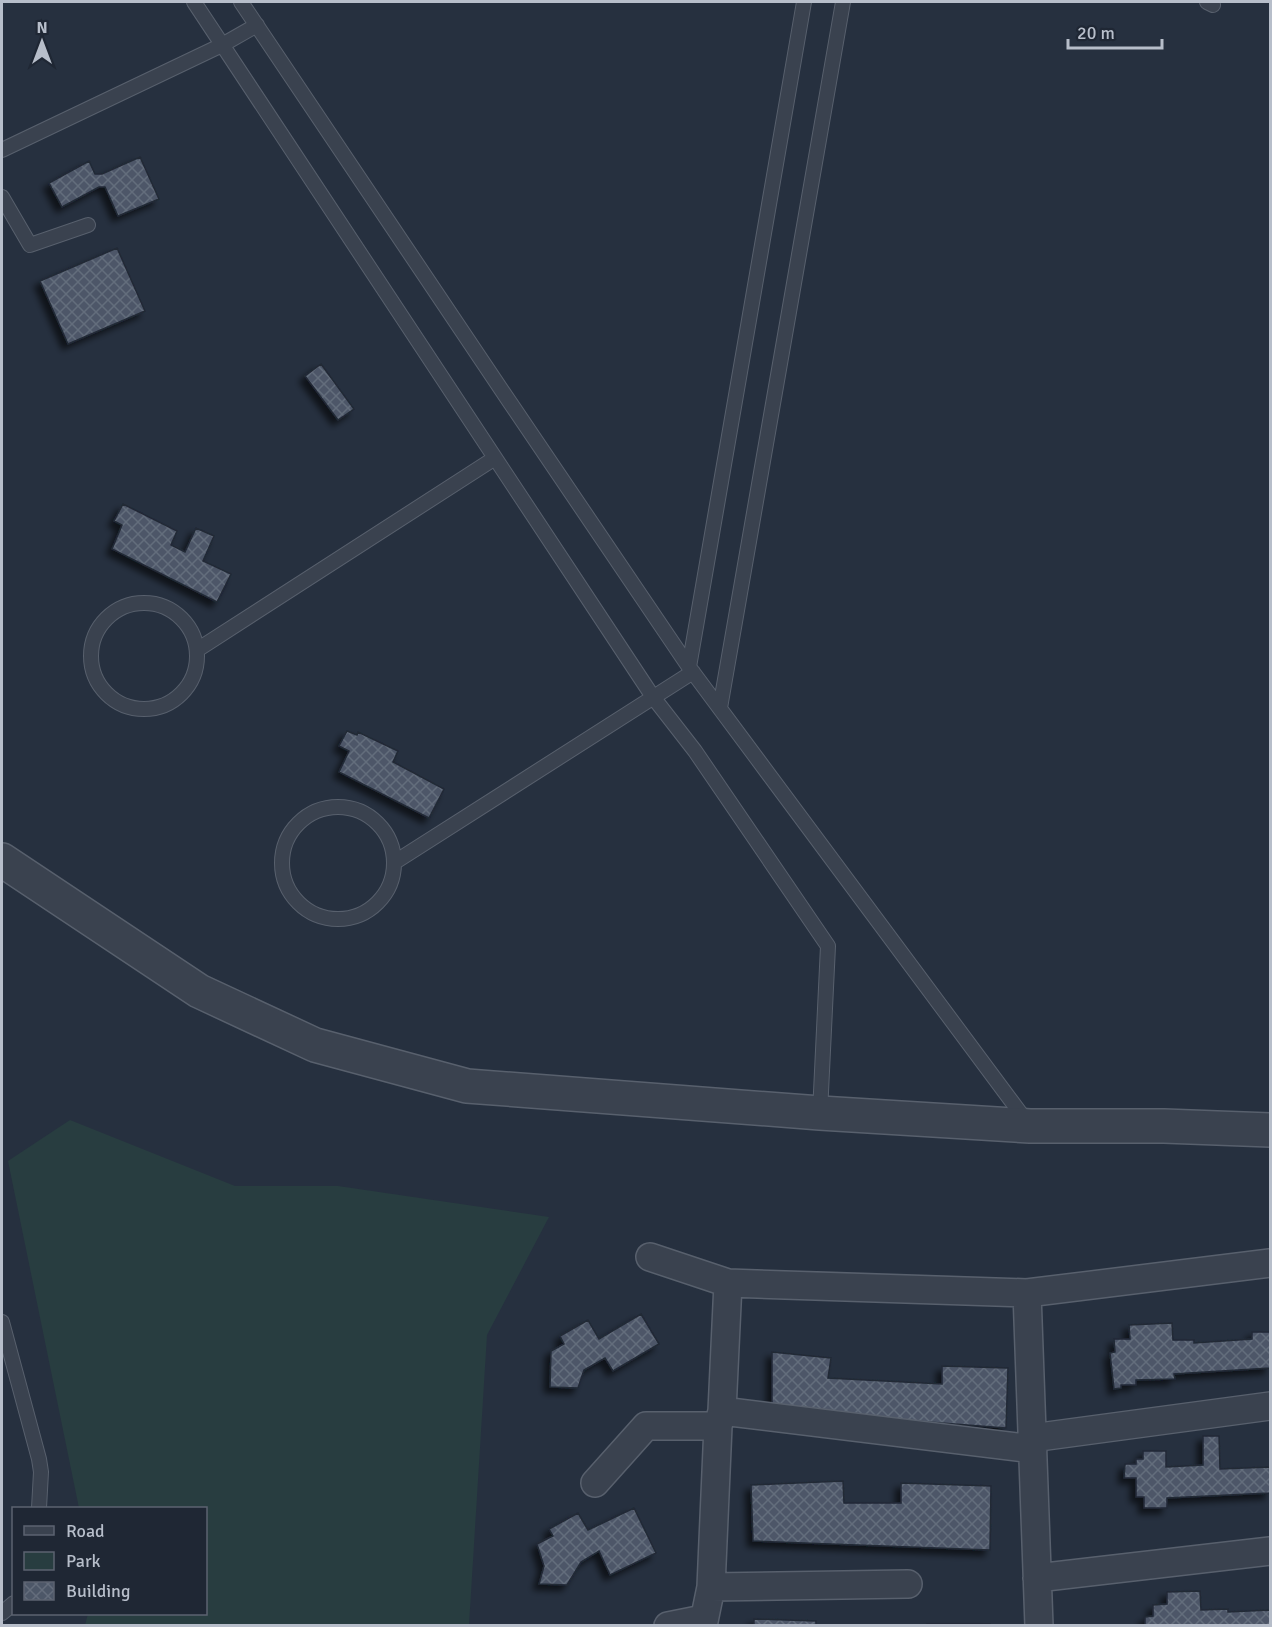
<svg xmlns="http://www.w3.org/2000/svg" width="1272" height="1627" font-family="Signika,sans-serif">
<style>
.green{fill:#283d40}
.building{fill:url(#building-cross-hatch);stroke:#212936;stroke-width:1.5;filter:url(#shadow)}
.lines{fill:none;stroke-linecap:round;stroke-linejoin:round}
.service-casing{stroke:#58606d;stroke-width:16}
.minor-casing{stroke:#58606d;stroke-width:30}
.tertiary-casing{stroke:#58606d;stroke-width:36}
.service{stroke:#3a424f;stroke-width:14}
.minor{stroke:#3a424f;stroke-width:27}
.tertiary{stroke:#3a424f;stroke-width:33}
</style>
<defs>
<pattern id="building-cross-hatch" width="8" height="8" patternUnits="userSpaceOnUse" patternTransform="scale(1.5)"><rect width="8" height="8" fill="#4d5768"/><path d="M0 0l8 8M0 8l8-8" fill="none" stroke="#646d7c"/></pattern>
<filter id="shadow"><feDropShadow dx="-5.5" dy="5.5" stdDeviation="3" flood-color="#0009"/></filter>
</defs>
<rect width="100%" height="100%" fill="#26303f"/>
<path class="green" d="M70 1120 235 1186H338L549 1217 487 1335 469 1625H85L88 1614H206V1508H79L8 1161Z"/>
<path class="building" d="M140 157 159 199 118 216 105 187H99L62 207 49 183 89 161 95 174H102Z
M117 248 145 311 68 344 40 281Z
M321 364 354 409 338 420 305 376Z
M123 504 177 531 171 545 185 552 196 528 214 536 203 561 231 574 217 602 112 549 122 525 114 521Z
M347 731 357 735 358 732 398 751 393 762 444 789 429 818 339 772 349 751 339 746Z
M641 1314 659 1344 613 1371 605 1358 584 1370 578 1388 550 1387 551 1351 564 1344 560 1336 588 1320 599 1339Z
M1172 1323 1173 1340H1194V1343L1252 1339V1332H1270V1368L1174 1374 1175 1379 1136 1380V1385H1121V1388L1114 1389 1110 1353 1115 1352 1114 1339H1130L1129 1325Z
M772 1352 831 1358 828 1378 942 1384V1366L1008 1368 1006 1428 772 1410Z
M1203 1436H1219L1220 1469 1270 1467V1493L1167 1498V1508H1144V1497H1136V1478H1124L1125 1464H1136V1459H1143V1451H1166V1467L1203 1465Z
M843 1481 844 1503H901V1483L991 1486 990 1550 753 1541 751 1485Z
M634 1508 656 1553 610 1575 599 1551 581 1562 567 1585 539 1584 544 1566 537 1544 553 1536 549 1529 578 1513 588 1530Z
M1200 1591 1201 1610 1228 1609V1612L1270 1610V1626H1145V1617L1153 1616V1605L1167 1604V1592Z
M754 1619 816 1621V1626H754Z
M927 1624H990V1626H927Z"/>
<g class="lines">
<g class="service-casing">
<path id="service" d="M194 2 653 697 695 751 828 946 820 1113
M241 2 509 401 689 667 1027 1122
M1207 2 1213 5
M2 150 222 45 257 25
M2 197 30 245 88 225
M91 656a53 53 0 1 1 106 0a53 53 0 1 1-106 0Z
M197 650 495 458
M689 667 804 2
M720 708 843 2
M282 863a56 56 0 1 1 112 0a56 56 0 1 1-112 0Z
M395 862 693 672
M2 1322 39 1459 41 1472 39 1508
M2 1613 14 1603"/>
</g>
<g class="minor-casing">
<path id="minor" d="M650 1257 728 1283 1027 1293 1270 1263
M1027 1293 1039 1626
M722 1411 1033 1449
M1032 1438 1270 1406
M595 1483 646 1426H718
M1037 1578 1270 1551
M711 1587 908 1584
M668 1626 703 1619
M703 1626 711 1587 718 1426 722 1411 728 1283"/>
</g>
<g class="tertiary-casing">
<path id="tertiary" d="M2 860 199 991 315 1045 467 1086 820 1113 1030 1126H1164L1270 1130"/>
</g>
<use href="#service" class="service"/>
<use href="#minor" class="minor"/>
<use href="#tertiary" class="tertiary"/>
</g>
<rect width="1272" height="1627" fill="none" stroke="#b7beca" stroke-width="6"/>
<rect x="12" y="1507" width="195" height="108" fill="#1f2734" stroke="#5c6370" stroke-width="1.5"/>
<rect x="24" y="1526" width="30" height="9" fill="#3a424f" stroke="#5c6370" stroke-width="1.5"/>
<text x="66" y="1537" font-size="18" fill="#b7beca">Road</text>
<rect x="24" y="1552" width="30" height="18" fill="#283d40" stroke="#5c6370" stroke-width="1.5"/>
<text x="66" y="1567" font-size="18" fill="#b7beca">Park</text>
<rect x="24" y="1582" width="30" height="18" fill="url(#building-cross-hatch)" stroke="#5c6370" stroke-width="1.5"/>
<text x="66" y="1597" font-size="18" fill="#b7beca">Building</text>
<g transform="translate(42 42)" stroke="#1f2734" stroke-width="4.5" paint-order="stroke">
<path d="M0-4.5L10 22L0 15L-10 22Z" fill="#b7beca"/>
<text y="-9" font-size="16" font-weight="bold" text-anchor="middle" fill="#b7beca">N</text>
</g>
<path d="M1068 39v9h94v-9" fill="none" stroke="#b7beca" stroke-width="3"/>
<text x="1077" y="39" font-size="18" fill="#b7beca" stroke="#1f2734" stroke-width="4.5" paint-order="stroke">20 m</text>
</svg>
